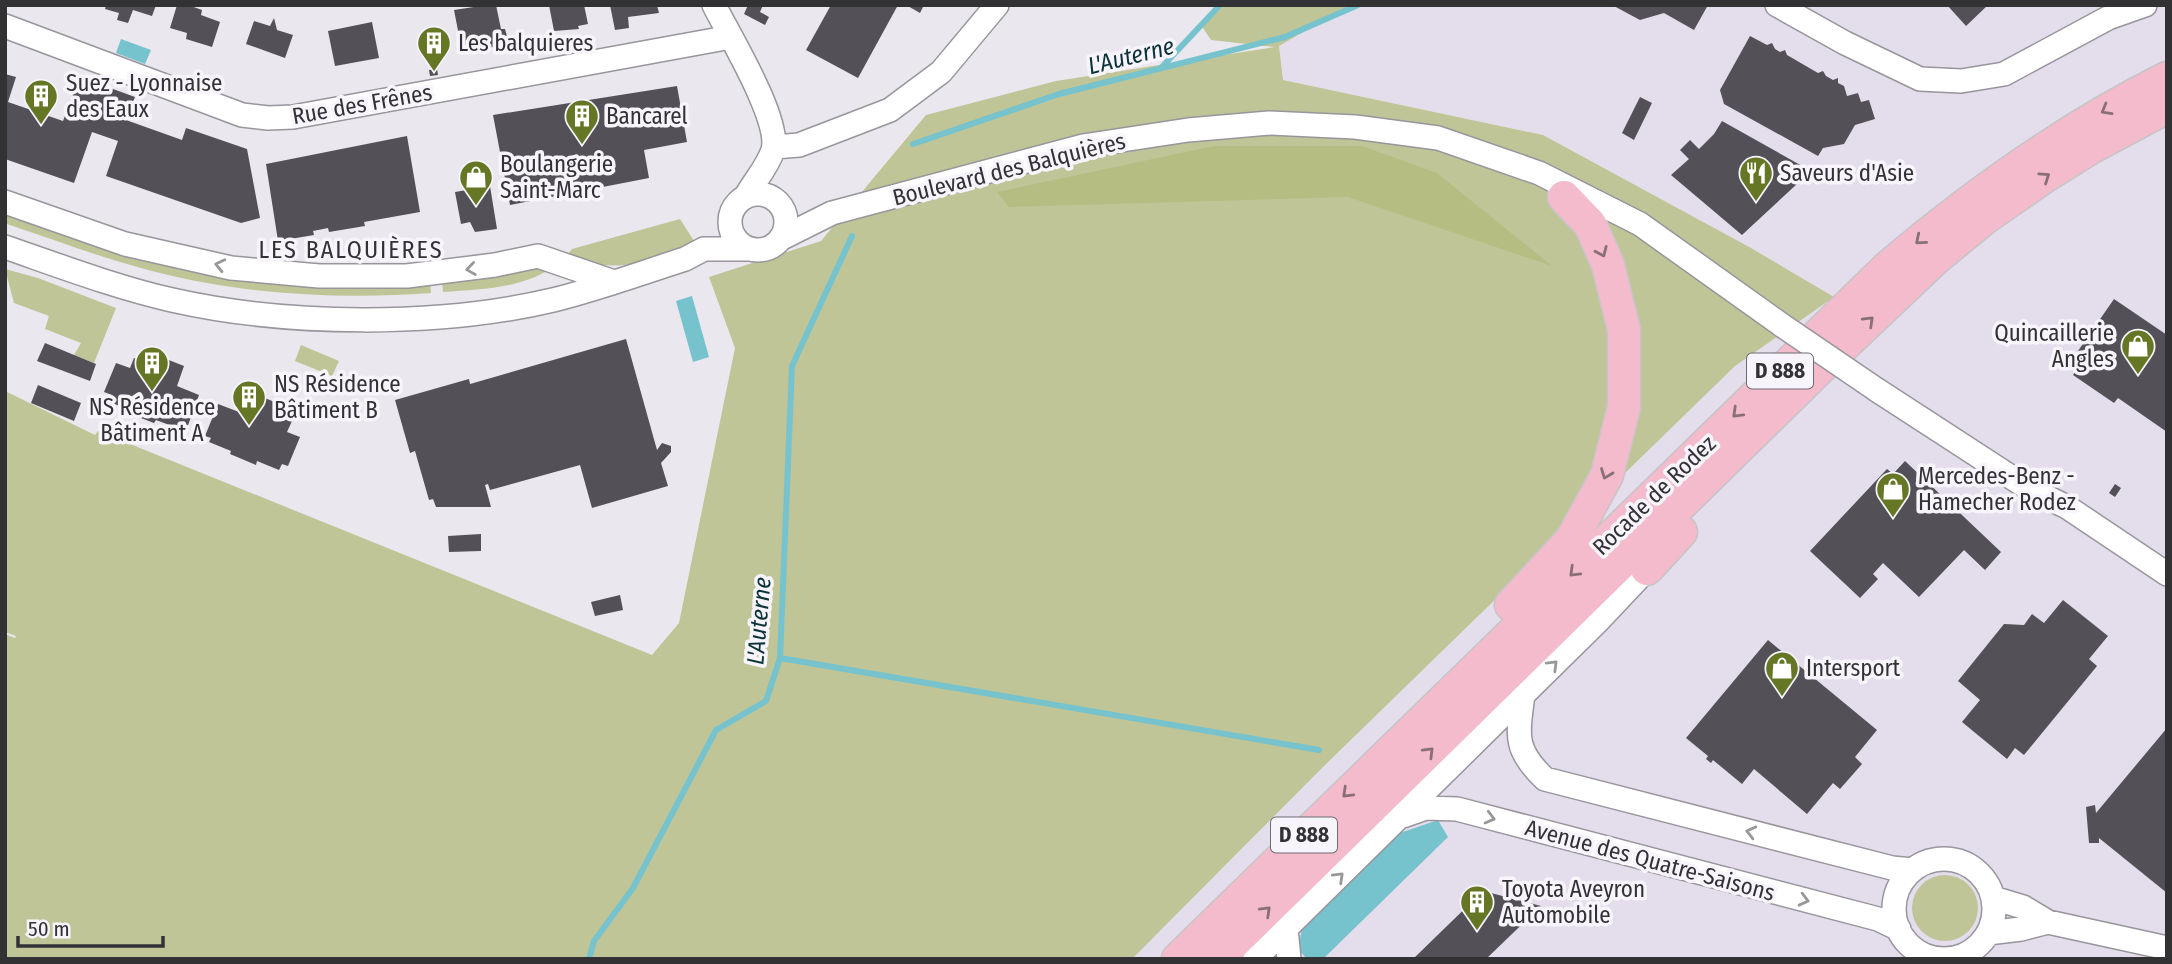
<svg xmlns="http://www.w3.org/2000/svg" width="2172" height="964" font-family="'Fira Sans Condensed',sans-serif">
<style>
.built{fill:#e4ddec}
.green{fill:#bfc596}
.forest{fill:#b5bd83}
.water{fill:#76c3ce}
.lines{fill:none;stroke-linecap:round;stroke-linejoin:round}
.stream{stroke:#76c3ce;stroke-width:6}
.building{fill:#535157}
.minor-casing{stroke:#98959c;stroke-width:26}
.highway-casing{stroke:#c6c5c6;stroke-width:35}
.minor{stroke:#fff;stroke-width:23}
.highway{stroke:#f3bbcb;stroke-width:32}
.minor-bridge-casing{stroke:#98959c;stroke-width:26;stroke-linecap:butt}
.minor-bridge{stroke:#fff;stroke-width:23}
.oneway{stroke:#896f78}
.oneway2{stroke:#98989a}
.labels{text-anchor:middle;stroke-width:7;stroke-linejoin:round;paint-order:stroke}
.shield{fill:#f7f4fb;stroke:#6d6c70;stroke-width:2}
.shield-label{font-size:21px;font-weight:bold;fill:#323134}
.poi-label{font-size:23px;fill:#323134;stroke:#f7f4fb;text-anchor:start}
.street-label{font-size:23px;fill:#323134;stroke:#f7f4fb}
.water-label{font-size:24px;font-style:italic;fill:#0c3338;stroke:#f7f4fb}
.neighbourhood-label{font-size:24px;letter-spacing:2px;fill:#323134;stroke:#f7f4fb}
</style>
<rect width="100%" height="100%" fill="#eae7ee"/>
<path class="built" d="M1350 5H2167V959H1132L1324 766 1735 366 1833 297 1751 248 1543 135 1283 80 1279 46Z"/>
<path class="green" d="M1225 5H1350L1279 46 1283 80 1543 135 1751 248 1834 297 1735 366 1324 766 1132 959H5V634L15 638 16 636 5 632V391L95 435 98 431 652 655 679 623 735 348 709 277 821 241 926 115 1056 81 1275 47 1211 40 1201 25Z
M5 210 110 248 430 281 431 293C332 300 230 294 134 266 91 254 49 238 7 224Z
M680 219 694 241C649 266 615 272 565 258L572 249Z
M539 266 550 269C519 289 479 289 443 292L442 280Z
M5 269 38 278 116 308 94 363 74 355 81 343 45 329 49 316 14 303Z
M301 345 339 361 332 376 295 361Z
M1912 908a33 33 0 1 1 66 0a33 33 0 1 1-66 0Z"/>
<path class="forest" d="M1214 146H1362L1437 173 1552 266 1348 197 1009 207 997 192Z"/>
<path class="water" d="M121 39 151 50 145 64 116 53Z
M692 296 709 357 693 362 676 301Z
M1438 820 1448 837 1323 959H1307L1298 949 1302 929 1400 833Z"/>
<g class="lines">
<path class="stream" d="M1161 68 1220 5
M913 144 1059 94 1285 37 1358 5
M780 658 1319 750
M589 959 594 941 633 888 716 730 766 701 780 658 792 366 852 236"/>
</g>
<path class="building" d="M106 5H156L152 16 133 10 128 23 117 20 119 13 105 9Z
M177 5H188L202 10 201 15 220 22 212 47 186 39 187 33 170 28Z
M487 5H496L501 29H505L509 44 483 49 482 43 461 46 454 10Z
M549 5H584L588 24 578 26 579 29 554 31Z
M610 5H657L659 13 628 17 629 28 615 30Z
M748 5H763L760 12 769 17 765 25 744 14Z
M831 5H898L858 78 806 50Z
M906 5H924L920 13Z
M1612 5H1708L1694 30 1664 13 1640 20Z
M1947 5H1988L1966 26Z
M274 18 277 30 293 35 285 58 246 44 254 21 270 26Z
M372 22 379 58 335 66 328 31Z
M1750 36 1767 45 1772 43 1775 49 1780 52 1785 50 1787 55 1818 73 1823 71 1826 76 1833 80 1838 78V83L1844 86 1847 96 1858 93 1861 102 1869 100 1875 119 1855 125 1844 144 1823 148 1818 156 1724 104 1720 90Z
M437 69 438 75 430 76 429 70Z
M5 74 16 77 8 102 63 121 80 77 135 97 126 120 182 140 186 128 247 149 260 218 241 223 106 176 118 141 92 132 74 183 5 159Z
M677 86 687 142 644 150 649 178 510 205 493 115Z
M1640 97 1652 103 1634 140 1622 133Z
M1722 121 1811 171 1742 235 1671 175 1689 159 1680 150 1690 140 1699 149 1714 134Z
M407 136 420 212 364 222 365 226 329 232 328 228 313 231 314 235 278 241 266 164Z
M490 186 497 229 475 232 470 222 461 224 455 192Z
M2114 299 2167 335V432L2118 398 2114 403 2073 375 2077 369 2069 364Z
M626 339 657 450 662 443 671 446V452L661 463 668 486 592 508 580 465 490 490 488 484 485 485 491 507H436L433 499 429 500 415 451 410 453 395 400 469 379 470 384Z
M45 343 96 364 90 381 37 361Z
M156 355 184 366 177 386 199 395 187 428 181 425 180 429 156 420 154 423 128 413 129 410 110 402 112 395 104 392 116 363 130 368 134 358 152 365Z
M38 385 81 403 74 421 31 403Z
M248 391 277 403 273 413 292 421 287 432 300 437 288 466 282 464 279 470 257 461 256 465 230 454 231 451 209 442 211 438 205 436 218 404 239 412Z
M1905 461 2001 552 1985 570 1964 550 1919 597 1883 563 1873 574 1878 579 1860 598 1810 551 1887 469 1893 474Z
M2115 484 2121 488 2115 497 2109 493Z
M481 534V551L449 552 448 536Z
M620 595 623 610 595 616 591 602Z
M2063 600 2108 636 2089 659 2097 666 2024 755 2015 748 2007 759 1962 722 1980 700 1958 681 2004 624 2024 625 2032 614 2044 623Z
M1768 640 1877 730 1855 757 1862 764 1840 789 1833 783 1807 814 1754 769 1742 784 1713 760 1711 763 1706 759 1708 756 1686 738Z
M2167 728V893L2099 838V843H2089L2086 807 2095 805 2096 813Z
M1483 891 1541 906 1486 959H1413Z"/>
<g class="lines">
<g class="minor-casing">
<path id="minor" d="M714 5C729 35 781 120 773 150 767 168 755 180 746 196
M1777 5 1845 43 1920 79 1961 81 2004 74 2108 18 2145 5
M5 26 242 115 268 118 293 117 731 37
M774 147 799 145 890 110 941 72 997 5
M730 222a28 28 0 1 1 56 0a28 28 0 1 1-56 0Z
M5 202 125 244 231 268 319 276H407L495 265 538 256 614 282
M780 239 832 213 1083 146 1188 130 1269 123 1355 127 1438 138 1539 173 1640 224 1783 326
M5 247C60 266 115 287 172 300 287 326 439 327 553 300 598 289 641 273 685 259L704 249H751
M1877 390 2028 488 2067 507 2167 574
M1523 694C1518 735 1513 749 1545 779L1892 868 1913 870
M1403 816 1426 808 1457 809 1878 919 1899 929
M1894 909a50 50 0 1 1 100 0a50 50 0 1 1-100 0Z
M1993 898 2023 907 2048 922 2167 948
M1286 928 1289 959
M1988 933 2021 929 2048 922
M1255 959 1597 622 1647 569"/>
</g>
<g class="highway-casing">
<path id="highway" d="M1647 569 1681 532
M1511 605 1572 539 1607 475 1624 407V330L1608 265 1590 224 1564 197
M1178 959 1888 267C1974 194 2065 129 2167 78
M1217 959 1820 368 1935 259 1985 218 2044 177 2092 147 2167 107"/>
</g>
<use href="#minor" class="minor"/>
<use href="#highway" class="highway"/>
<g class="minor-bridge-casing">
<path id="minor-bridge" d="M1783 326 1877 390"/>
</g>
<use href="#minor-bridge" class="minor-bridge"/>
</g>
<defs><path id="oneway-chevron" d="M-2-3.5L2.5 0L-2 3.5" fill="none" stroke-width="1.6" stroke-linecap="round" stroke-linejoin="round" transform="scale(1.75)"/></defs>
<g class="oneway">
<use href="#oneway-chevron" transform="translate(2106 110) rotate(150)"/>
<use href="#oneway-chevron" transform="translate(2045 177) rotate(-34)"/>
<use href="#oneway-chevron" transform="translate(1920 240) rotate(140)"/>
<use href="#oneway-chevron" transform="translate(1602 252) rotate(66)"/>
<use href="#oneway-chevron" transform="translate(1869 321) rotate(-44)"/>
<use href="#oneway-chevron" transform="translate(1737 413) rotate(136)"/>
<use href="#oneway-chevron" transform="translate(1606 474) rotate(111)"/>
<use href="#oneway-chevron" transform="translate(1574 572) rotate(136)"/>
<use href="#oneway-chevron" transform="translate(1429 752) rotate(-45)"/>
<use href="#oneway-chevron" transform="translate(1347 793) rotate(136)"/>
<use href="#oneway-chevron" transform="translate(1266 911) rotate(-44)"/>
</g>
<g class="oneway2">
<use href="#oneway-chevron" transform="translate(220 265) rotate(-167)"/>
<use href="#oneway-chevron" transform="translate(471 269) rotate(172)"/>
<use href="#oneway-chevron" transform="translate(1553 665) rotate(-45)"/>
<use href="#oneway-chevron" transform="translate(1490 818) rotate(15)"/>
<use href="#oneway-chevron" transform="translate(1751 832) rotate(-166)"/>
<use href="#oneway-chevron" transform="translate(1339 877) rotate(-44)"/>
<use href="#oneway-chevron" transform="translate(1804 900) rotate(14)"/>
</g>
<defs>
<g id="building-pin" transform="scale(1.75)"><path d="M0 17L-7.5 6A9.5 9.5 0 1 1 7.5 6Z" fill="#657625" stroke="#f7f4fb"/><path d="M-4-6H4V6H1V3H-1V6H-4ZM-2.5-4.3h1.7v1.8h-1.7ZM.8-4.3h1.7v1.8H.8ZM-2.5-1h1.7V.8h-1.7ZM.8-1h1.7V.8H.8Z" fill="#fff"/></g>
<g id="restaurant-pin" transform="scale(1.75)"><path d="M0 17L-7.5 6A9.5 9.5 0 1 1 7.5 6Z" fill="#657625" stroke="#f7f4fb"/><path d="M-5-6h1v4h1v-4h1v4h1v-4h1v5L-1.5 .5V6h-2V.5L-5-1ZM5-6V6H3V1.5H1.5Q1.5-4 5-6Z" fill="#fff"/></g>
<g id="shop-pin" transform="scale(1.75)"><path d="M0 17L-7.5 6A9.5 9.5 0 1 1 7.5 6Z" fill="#657625" stroke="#f7f4fb"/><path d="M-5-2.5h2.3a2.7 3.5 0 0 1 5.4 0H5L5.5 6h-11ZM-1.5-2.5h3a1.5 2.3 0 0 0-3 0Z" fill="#fff"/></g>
</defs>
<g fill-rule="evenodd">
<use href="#building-pin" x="434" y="43"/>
<use href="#building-pin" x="41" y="96"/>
<use href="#building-pin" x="582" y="116"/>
<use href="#restaurant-pin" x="1756" y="173"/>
<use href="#shop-pin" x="476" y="177"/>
<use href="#shop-pin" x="2138" y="346"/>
<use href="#building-pin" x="152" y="363"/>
<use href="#building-pin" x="249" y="397"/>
<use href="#shop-pin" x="1893" y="489"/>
<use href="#shop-pin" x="1782" y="668"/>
<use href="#building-pin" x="1477" y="902"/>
</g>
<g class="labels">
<g class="shield">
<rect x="1747" y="353.5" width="66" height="35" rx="5"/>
<rect x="1271" y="817.5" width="66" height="35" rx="5"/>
</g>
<g class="shield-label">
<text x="1780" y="378">D 888</text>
<text x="1304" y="842">D 888</text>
</g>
<g class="poi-label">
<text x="458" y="51">Les balquieres</text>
<text x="66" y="91">Suez - Lyonnaise<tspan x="66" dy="26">des Eaux</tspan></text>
<text x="606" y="124">Bancarel</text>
<text x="500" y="172">Boulangerie<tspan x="500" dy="26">Saint-Marc</tspan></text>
<text x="1780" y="181">Saveurs d'Asie</text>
<text x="2114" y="341" text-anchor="end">Quincaillerie<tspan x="2114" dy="26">Angles</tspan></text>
<text x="274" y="392">NS Résidence<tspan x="274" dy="26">Bâtiment B</tspan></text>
<text x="152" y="415" text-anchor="middle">NS Résidence<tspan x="152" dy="26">Bâtiment A</tspan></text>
<text x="1918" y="484">Mercedes-Benz -<tspan x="1918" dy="26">Hamecher Rodez</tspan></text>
<text x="1806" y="676">Intersport</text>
<text x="1502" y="897">Toyota Aveyron<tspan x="1502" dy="26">Automobile</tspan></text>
</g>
<g class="street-label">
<text transform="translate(362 104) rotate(-10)" y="8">Rue des Frênes</text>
<text transform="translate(1009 169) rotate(-14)" y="8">Boulevard des Balquières</text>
<text transform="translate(1654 495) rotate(-44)" y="8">Rocade de Rodez</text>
<text transform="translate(1650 860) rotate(15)" y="8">Avenue des Quatre-Saisons</text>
</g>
<g class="water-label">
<text transform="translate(1131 56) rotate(-14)" y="8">L'Auterne</text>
<text transform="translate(759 621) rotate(-85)" y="8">L'Auterne</text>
</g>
<g class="neighbourhood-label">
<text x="351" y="258">LES BALQUIÈRES</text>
</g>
</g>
<rect width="2172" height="964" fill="none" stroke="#323134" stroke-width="14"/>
<path d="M18 936v10h145v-10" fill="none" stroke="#323134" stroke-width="3.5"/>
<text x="28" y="936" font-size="21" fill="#323134" stroke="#f7f4fb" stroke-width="5" paint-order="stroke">50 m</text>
</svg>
